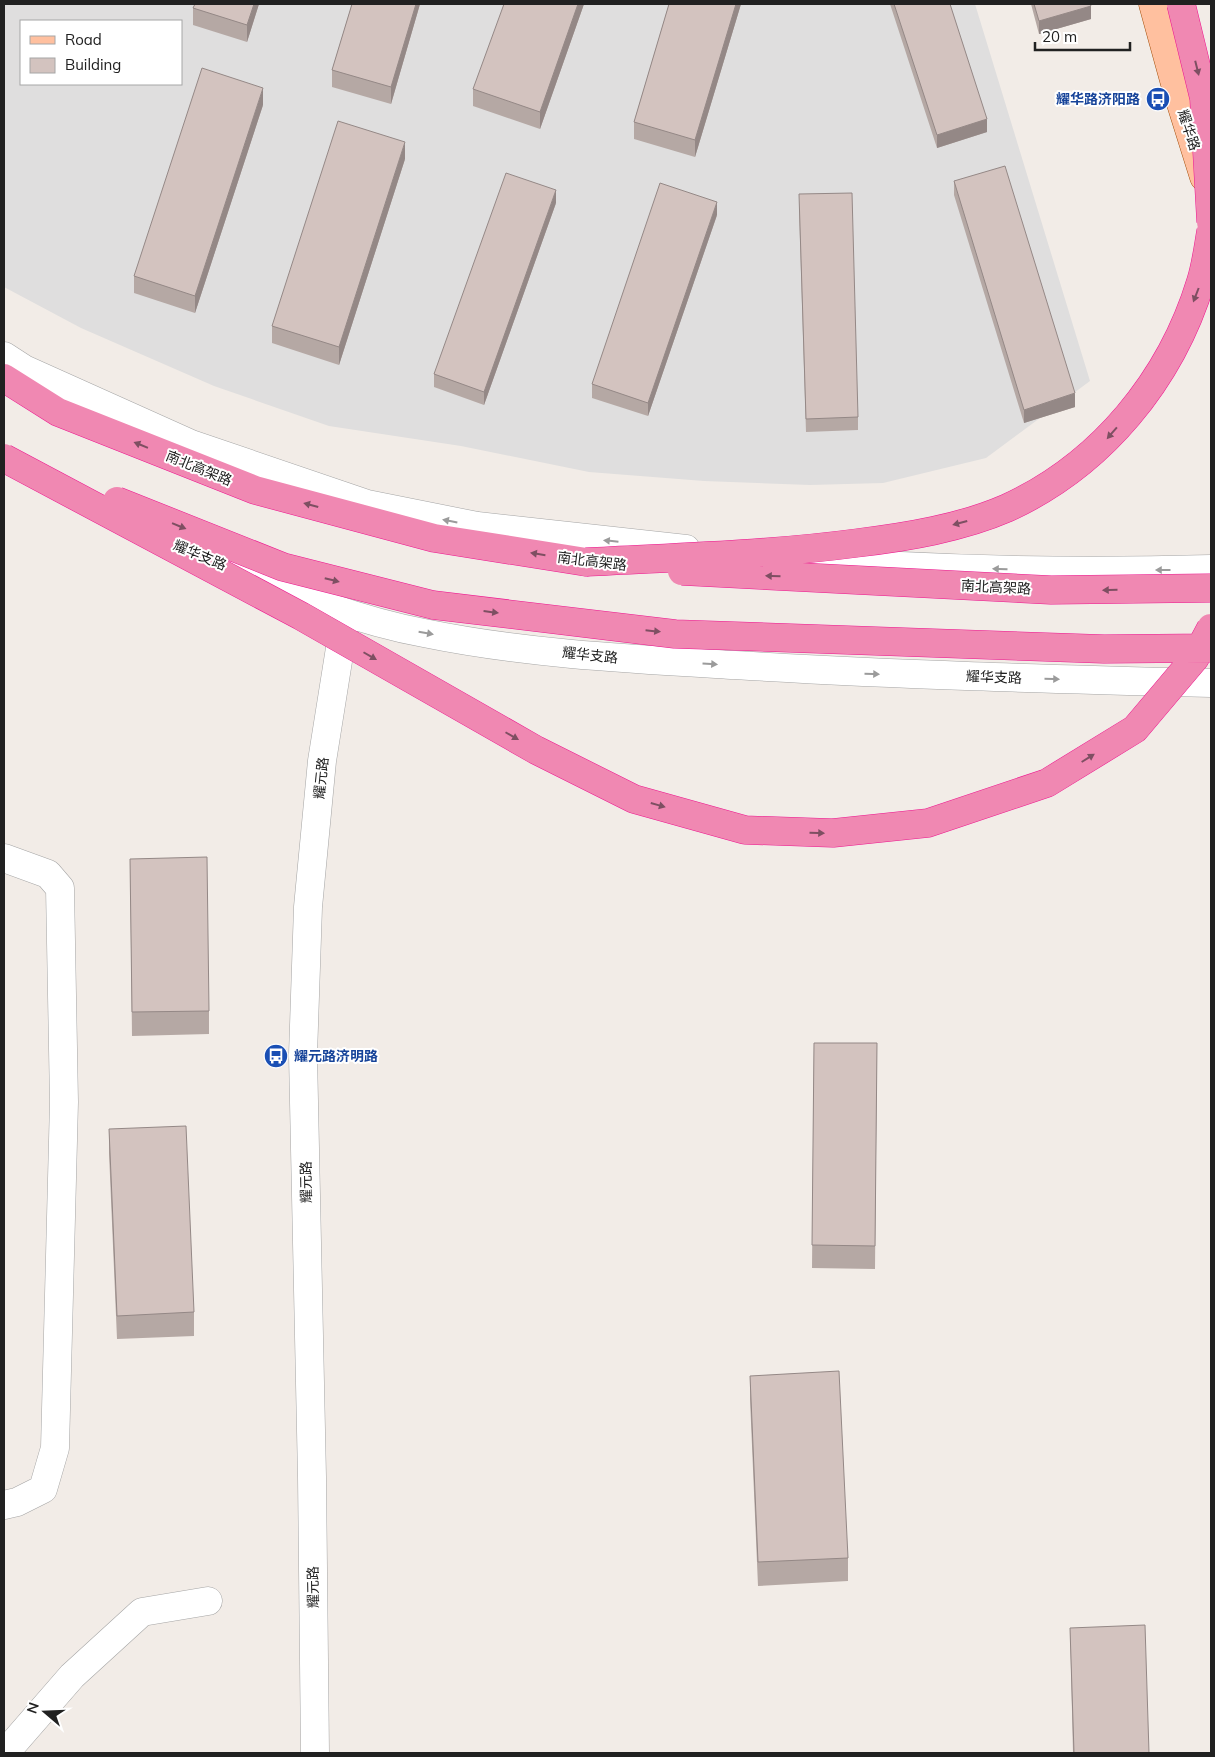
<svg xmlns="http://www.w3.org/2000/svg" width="1215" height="1757" font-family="Mulish,'Noto Sans SC',sans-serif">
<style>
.residential{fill:#dfdede;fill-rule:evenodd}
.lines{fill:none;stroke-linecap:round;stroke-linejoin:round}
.minor-casing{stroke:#a5a5a5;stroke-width:29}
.major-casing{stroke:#9e4700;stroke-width:29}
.highway-casing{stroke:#ed1790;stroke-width:29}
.minor{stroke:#fff;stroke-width:28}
.major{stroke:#ffc09f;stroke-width:28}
.highway{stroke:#f088b2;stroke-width:28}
.highway-bridge-casing{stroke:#ed1790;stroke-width:29;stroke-linecap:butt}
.highway-bridge{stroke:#f088b2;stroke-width:28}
.wall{fill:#b5a8a4}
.shaded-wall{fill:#948886}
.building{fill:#d3c3bf;stroke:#948886}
.oneway{fill:#7e4f62}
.oneway2{fill:#9b9b9b}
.labels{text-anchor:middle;stroke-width:4;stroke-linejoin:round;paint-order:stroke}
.transit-label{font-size:14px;font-weight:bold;fill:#164399;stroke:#fff;text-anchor:end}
.street-label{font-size:14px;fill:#212121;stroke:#fff}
</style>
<rect width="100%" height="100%" fill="#f2ece7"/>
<path class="residential" d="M4 4H975L1090 381 986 458 883 483 810 485 704 481 589 472 461 446 329 426 214 386 81 328 4 287ZM21 21H181V84H21Z"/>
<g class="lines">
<g class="minor-casing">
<path id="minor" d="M4 356 24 369 191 444 367 504 477 526 686 549
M781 558C923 570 1068 573 1211 569
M236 570C296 596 359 621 424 633 526 654 631 659 735 665 894 675 1052 679 1211 683
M4 858 48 874 60 888 64 1102 55 1448 43 1489 17 1502 4 1505
M5 1753 72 1676 142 1612 208 1601
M315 1753 312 1477 303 1055 308 907 322 761 345 617"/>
</g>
<g class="major-casing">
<path id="major" d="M1153 4 1177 91 1204 177"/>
</g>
<g class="highway-casing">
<path id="highway" d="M4 378 58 412 255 490 434 538 586 562"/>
</g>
<use href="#minor" class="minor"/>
<use href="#major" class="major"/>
<use href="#highway" class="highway"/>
<g class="highway-bridge-casing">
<path id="highway-bridge" d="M1181 4 1204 98 1211 222
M4 458 301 616 536 750 634 799 745 830 833 833 928 823 1047 783 1135 729 1195 658 1211 628
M117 501 283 567 433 605 675 634 1104 649 1211 648
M586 562C677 557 767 555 857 543 907 537 961 528 1007 508 1101 465 1171 380 1201 281 1206 265 1208 248 1211 231
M682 571 1051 590 1211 588"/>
</g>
<use href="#highway-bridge" class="highway-bridge"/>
</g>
<path class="wall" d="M195 4H259L247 42 193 25V8Z
M352 4H420L391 104 332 87V70Z
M584 4 540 129 473 106V89Z
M669 4H741L695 157 634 139V122Z
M890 4H950L987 132 937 148Z
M1031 4H1090L1091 19 1039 34Z
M263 105 195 313 134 293V276Z
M405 159 339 365 272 343V326Z
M954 181 1075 407 1024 423 954 195Z
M556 203 484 405 434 387V374Z
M799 208 858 417V430L806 432Z
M717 215 648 416 592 398V384Z
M130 859 209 1011V1034L132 1036Z
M814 1043H877L875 1269 812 1268Z
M109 1129 194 1312V1336L117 1339 109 1153Z
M750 1376 848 1558V1581L758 1586 750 1399Z
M1070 1628 1149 1753H1073Z"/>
<path class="shaded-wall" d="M254 4H259L247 42V25Z
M416 4H420L391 104V87Z
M578 4H584L540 129V112Z
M736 4H741L695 157V140Z
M1091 6V19L1039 34V21Z
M263 88V105L195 313V296Z
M987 119V132L937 148V135Z
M405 142V159L339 365V347Z
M556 190V203L484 405V392Z
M717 202V215L648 416V403Z
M1075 393V407L1024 423V410Z"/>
<path class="building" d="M195 4H254L247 25 193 8Z
M352 4H416L391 87 332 70Z
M504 4H578L540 112 473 89Z
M669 4H736L695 140 634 122Z
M894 4H950L987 119 937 135Z
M1034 4H1090L1091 6 1039 21Z
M202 68 263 88 195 296 134 276Z
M338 121 405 142 339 347 272 326Z
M1005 166 1075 393 1024 410 954 181Z
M506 173 556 190 484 392 434 374Z
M660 183 717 202 648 403 592 384Z
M852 193 858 417 806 419 799 194Z
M207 857 209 1011 132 1012 130 859Z
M814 1043H877L875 1246 812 1245Z
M186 1126 194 1312 117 1316 109 1129Z
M839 1371 848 1558 758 1562 750 1376Z
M1145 1625 1149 1753H1074L1070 1628Z"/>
<defs><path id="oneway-solid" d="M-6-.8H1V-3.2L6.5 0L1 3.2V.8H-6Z" transform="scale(1.25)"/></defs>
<g class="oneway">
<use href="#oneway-solid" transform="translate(1197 68) rotate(76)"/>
<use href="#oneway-solid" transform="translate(1196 295) rotate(111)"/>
<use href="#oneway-solid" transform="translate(1112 433) rotate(131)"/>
<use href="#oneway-solid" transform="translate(141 445) rotate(-158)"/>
<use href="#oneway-solid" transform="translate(311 505) rotate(-165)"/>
<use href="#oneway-solid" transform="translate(960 523) rotate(165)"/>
<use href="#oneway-solid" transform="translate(179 526) rotate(22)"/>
<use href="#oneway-solid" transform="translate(538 554) rotate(-171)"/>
<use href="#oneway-solid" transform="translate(773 576) rotate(-178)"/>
<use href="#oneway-solid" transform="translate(332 580) rotate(14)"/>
<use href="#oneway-solid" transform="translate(1110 590) rotate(179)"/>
<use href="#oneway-solid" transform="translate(491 612) rotate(7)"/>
<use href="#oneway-solid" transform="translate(653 631) rotate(6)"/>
<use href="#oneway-solid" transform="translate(370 656) rotate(30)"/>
<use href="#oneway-solid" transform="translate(512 736) rotate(30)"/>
<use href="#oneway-solid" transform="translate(1088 758) rotate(-32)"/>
<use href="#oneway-solid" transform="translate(658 805) rotate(16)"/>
<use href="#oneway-solid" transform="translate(817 833) rotate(2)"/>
</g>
<g class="oneway2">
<use href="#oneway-solid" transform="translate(450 521) rotate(-169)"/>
<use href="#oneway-solid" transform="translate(611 541) rotate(-174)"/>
<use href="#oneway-solid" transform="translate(1000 569) rotate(-178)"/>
<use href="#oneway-solid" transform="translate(1163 570) rotate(-180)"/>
<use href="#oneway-solid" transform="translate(426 633) rotate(10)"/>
<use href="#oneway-solid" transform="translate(710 664) rotate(4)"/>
<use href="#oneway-solid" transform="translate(872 674) rotate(2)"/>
<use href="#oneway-solid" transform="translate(1052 679) rotate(1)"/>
</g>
<defs>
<g id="bus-disc" transform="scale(1.25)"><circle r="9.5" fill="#1a4fb4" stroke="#fff"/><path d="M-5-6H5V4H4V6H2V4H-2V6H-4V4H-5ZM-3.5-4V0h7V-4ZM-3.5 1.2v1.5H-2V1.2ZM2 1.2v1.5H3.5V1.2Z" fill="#fff"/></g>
</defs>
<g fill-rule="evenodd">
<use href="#bus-disc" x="1158" y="99"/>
<use href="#bus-disc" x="276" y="1056"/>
</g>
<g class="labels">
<g class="transit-label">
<text x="1140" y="104">耀华路济阳路</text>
<text x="294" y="1061" text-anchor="start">耀元路济明路</text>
</g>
<g class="street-label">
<text transform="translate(1189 130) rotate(72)" y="5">耀华路</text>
<text transform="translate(199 468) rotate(22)" y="5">南北高架路</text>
<text transform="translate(200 555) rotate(23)" y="5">耀华支路</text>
<text transform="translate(592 561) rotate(7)" y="5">南北高架路</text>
<text transform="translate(996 587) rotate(3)" y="5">南北高架路</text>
<text transform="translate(590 655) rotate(6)" y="5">耀华支路</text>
<text transform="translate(994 677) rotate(2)" y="5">耀华支路</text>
<text transform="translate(321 778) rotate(-84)" y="5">耀元路</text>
<text transform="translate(306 1182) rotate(-91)" y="5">耀元路</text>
<text transform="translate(313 1587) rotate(-91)" y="5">耀元路</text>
</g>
</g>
<rect width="1215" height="1757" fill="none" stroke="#212121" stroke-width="10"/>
<rect x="20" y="20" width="162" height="65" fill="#ffffff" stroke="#a6a6a6"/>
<rect x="30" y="36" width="25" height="8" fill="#ffc09f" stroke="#a6a6a6"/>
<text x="65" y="45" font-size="15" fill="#212121">Road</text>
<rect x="30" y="58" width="25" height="15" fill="#d3c3bf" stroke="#a6a6a6"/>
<text x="65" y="70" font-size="15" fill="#212121">Building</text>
<g transform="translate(45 1712) rotate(289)" stroke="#ffffff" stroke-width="4" paint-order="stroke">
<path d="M0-4L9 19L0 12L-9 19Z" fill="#212121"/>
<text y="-8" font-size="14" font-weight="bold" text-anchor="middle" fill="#212121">N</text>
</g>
<path d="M1035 42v8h95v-8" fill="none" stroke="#212121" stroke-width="2.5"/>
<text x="1042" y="42" font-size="15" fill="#212121" stroke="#ffffff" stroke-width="4" paint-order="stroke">20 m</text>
</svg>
